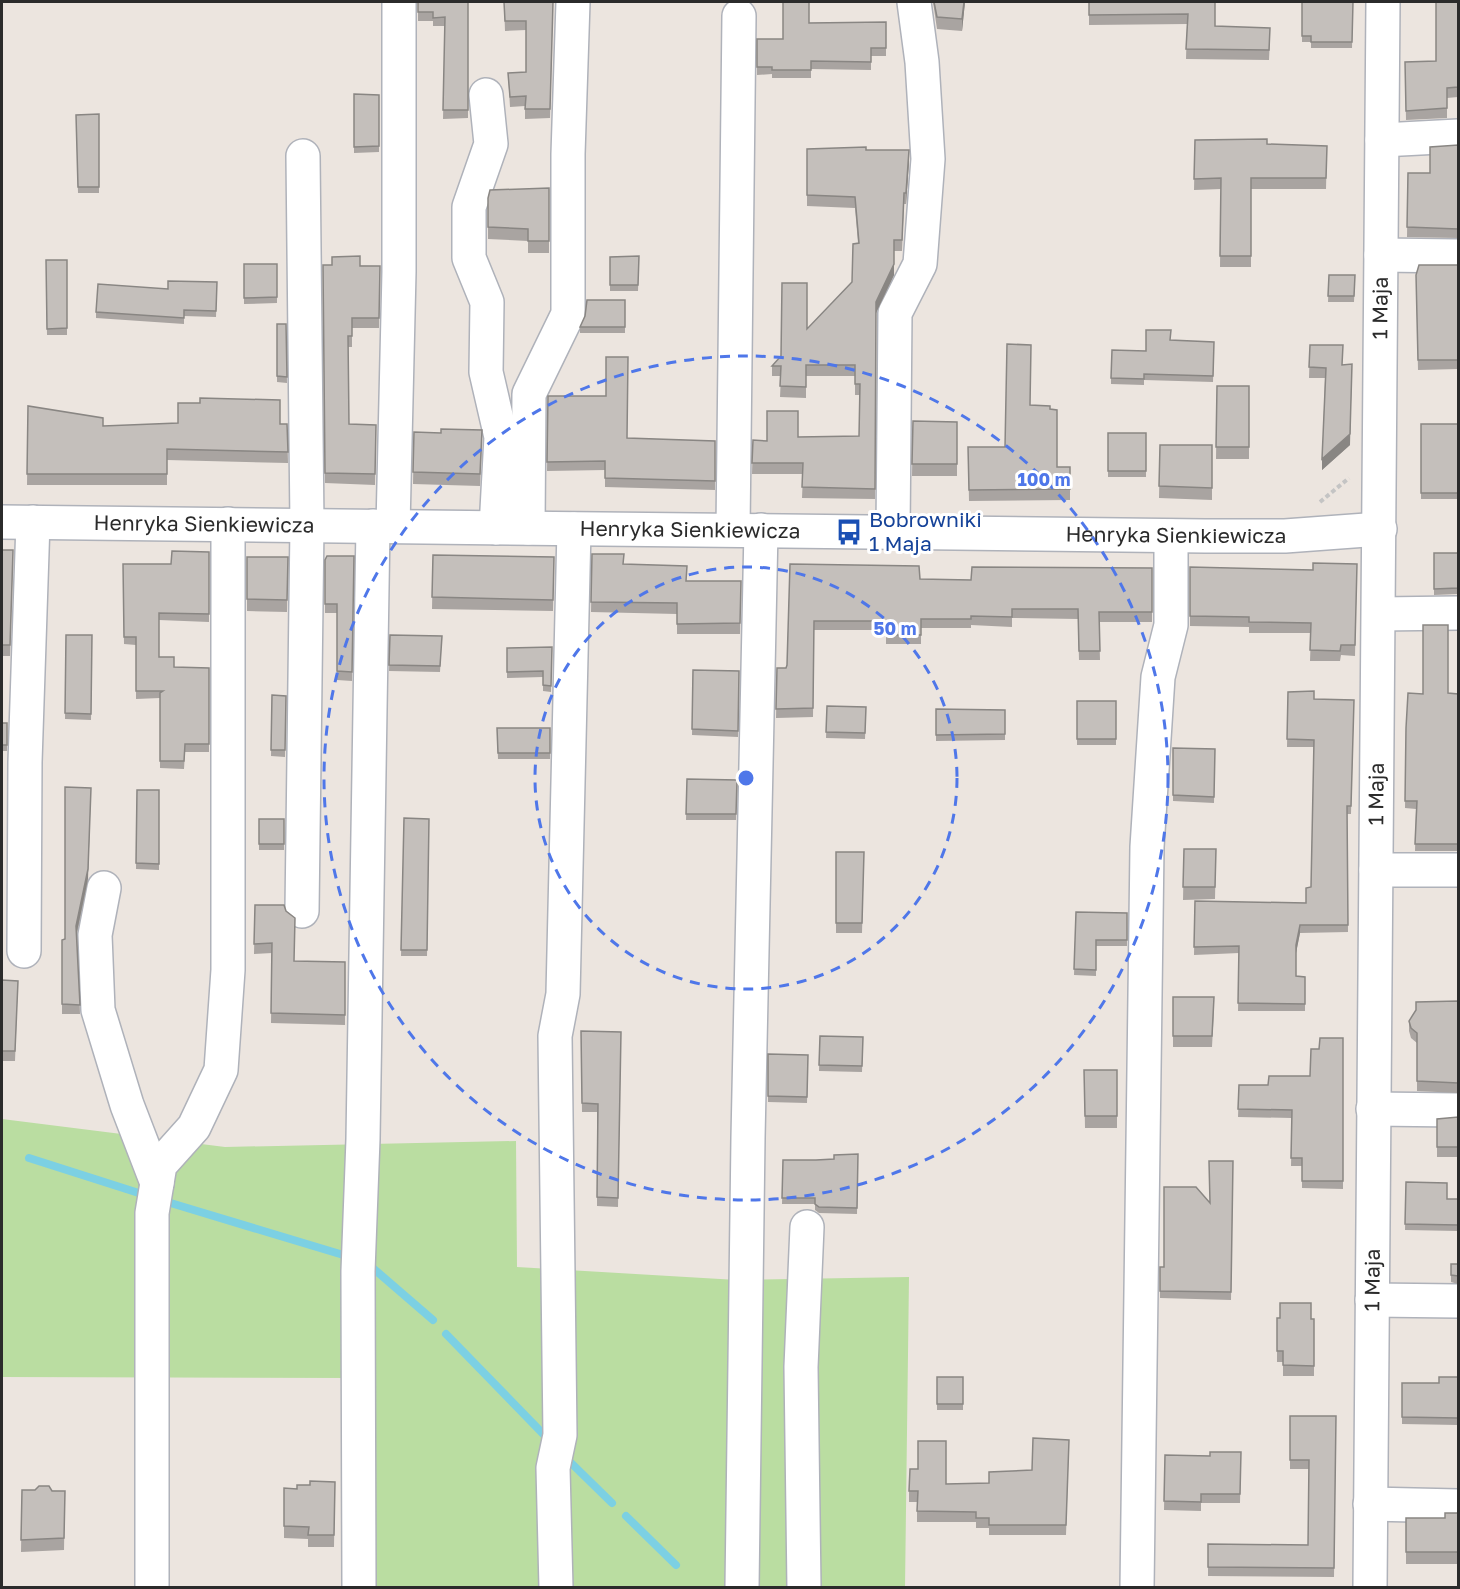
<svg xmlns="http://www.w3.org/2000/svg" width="1460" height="1589" font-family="'Golos Text',sans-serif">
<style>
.green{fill:#badda1}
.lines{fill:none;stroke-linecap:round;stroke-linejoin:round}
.stream{stroke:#7cd0e3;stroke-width:8}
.minor-casing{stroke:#afb2ba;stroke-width:36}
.path{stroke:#c4c4c4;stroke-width:4;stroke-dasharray:4.5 3;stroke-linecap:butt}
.minor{stroke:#fff;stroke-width:33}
.wall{fill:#a9a4a1}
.shaded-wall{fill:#898683}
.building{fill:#c4bfbb;stroke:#898683;stroke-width:1.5}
.ring{fill:none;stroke:#4f77e9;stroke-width:3;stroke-dasharray:10 8}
.labels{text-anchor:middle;stroke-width:6;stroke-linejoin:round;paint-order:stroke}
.street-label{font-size:21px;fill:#2b2b2b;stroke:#fff}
.transit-label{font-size:21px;fill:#164399;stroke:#fff;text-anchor:start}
.centre{fill:#4f77e9;stroke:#fff;stroke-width:3}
.ring-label{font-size:18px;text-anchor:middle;font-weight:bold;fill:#4f77e9;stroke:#fff;stroke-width:6;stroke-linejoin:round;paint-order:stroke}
</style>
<rect width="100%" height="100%" fill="#ece5df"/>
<path class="green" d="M2 1119 225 1147 516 1141 517 1267 737 1280 909 1277 905 1587H356L353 1378 2 1377Z"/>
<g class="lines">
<path class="stream" d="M29 1158 145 1195
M164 1201 350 1257
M367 1263 433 1320
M446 1334 550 1441
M566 1458 612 1503
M626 1516 676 1565"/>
<g class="minor-casing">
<g id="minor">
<path d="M486 95 491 144 469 207V258L487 302 486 372 501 437 496 528"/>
<path d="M1382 140 1458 136"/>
<path d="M1381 255 1458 256"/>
<path id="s1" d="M2 522 1205 536H1285L1380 529"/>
<path d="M393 526 399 272V2"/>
<path d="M528 528 529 394 568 314V154L573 2"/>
<path d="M733 529 739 16"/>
<path d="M893 532 895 313 920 264 928 159 922 62 914 2"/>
<path d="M1379 614 1458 613"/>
<path d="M1376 870H1458"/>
<path d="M104 888 95 935 98 1010 127 1105 157 1183"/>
<path d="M302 911 307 525 303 156"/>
<path d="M24 951 25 762 33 522"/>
<path d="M1373 1109 1458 1110"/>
<path d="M1372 1300 1458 1301"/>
<path d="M1370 1504 1458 1506"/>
<path d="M152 1588V1213L160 1165 194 1127 221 1070 228 970V524"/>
<path d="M359 1588 358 1271 363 1139 373 526"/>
<path d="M556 1588 553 1468 560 1435 555 1036 563 994 574 529"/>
<path d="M742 1588 748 1138 761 530"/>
<path d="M804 1588 801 1367 807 1227"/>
<path d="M1137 1588 1147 847 1158 677 1171 625V536"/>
<path id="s2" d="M1370 1588 1383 2"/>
</g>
</g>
<path class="path" d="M1320 502 1349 478"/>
<use href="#minor" class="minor"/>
</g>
<path class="wall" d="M418 2H468V118L443 119 445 26H433V21H418Z
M504 2H553L550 118 525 119V106L510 107 508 73 526 72V30L505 31Z
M933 2H965L962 31 937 29Z
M1089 2H1215V26L1270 38 1269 60 1186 59 1187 24 1089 25Z
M1302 2H1353L1352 48H1311V42H1302Z
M1422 2H1458V97L1447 98V118L1406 120 1405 62 1436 61V3H1422Z
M886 22V56H871V70L811 69V78H772V74L757 75V39H783L809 23Z
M354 94 379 95V152L354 153Z
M99 114V193H78L76 115Z
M1195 140 1267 144 1327 146 1326 189H1251V267H1220L1221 189 1194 190Z
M1458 145V238L1407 237 1408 173H1430Z
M807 149 866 150 909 161 906 204H904L902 251H894V275L876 313 875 499 802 498 803 474H752L753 440 767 441 798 437 859 436 860 395H855V376H806V398L780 397 781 376H772V366L852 282 858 243 855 208 807 206Z
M549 188V253H528V241L488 239V198Z
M639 256 638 291H610V257Z
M46 260H67V335H47Z
M244 264H277V303L244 304Z
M323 265 380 266 379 328H352V347H348L349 424 376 425 375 485 325 483Z
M1458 265V369L1418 370 1416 275Z
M1329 275H1355L1354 302H1328Z
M217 282 216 317 184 316V324L96 318V312L168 289Z
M625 300V333H580V327Z
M277 324H286L287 383 277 382Z
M1214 342 1213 382 1144 380V385L1111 384V378L1146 351Z
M1310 345 1342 365 1350 445 1322 470 1325 378H1309Z
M1217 386H1249V459H1216Z
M548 396 627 438 715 441V490L605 487V470L547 471Z
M1031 405 1050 409 1057 467H1070V500L969 501 968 447H1005Z
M28 406 103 426 287 424 288 463 167 460V485H27Z
M913 421 957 422V476H912Z
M1421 424H1458V499H1421Z
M414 432 482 442 480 486 413 484Z
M1108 433H1146V477H1108Z
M1160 445H1212V500L1159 498Z
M2 550 13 560 10 656H2Z
M209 552V622L159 620V657L174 667 209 668V752H185L184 769 160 768V698L136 699V645L124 644 123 564H171Z
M1434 553H1458V594L1434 595Z
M592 554 624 564 686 581H741L740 634H677V614L591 612Z
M433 555 554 557 553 611 432 609Z
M354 556 352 681 337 680V613H325V560Z
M247 557H288L287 612 247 611Z
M790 564 920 579 971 580 1152 568V622H1099L1100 660H1079L1078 619 1012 618V627L971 625V628H921V644H886V630H814L813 717 776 718 777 668H786L787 665Z
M1357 564 1355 656 1341 655 1340 661H1310L1311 633H1249V627L1190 626V567L1313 570Z
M66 635H92L91 720 65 719Z
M390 635 442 636 440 672 389 671Z
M552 647 551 692 543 691V677L507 678V648Z
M693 670 739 671 738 737 692 735Z
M1288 692 1314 699 1354 700 1351 814H1347L1348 932 1300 933 1296 953V976L1305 977V1011H1238L1239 953 1194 955 1195 901 1306 903 1311 887 1314 747H1287Z
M1423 694H1458V851H1415L1416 809 1405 808 1406 728Z
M272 695 286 696 285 757 271 756Z
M1077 701H1116V745H1077Z
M827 706 866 707 865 739 826 738Z
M936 709 1005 710V740L936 741Z
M2 723H7V751H2Z
M497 728H550V759H498Z
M1173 748 1215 749 1214 803 1173 801Z
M687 779 737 780 736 820H686Z
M137 790H159V870L136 869Z
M404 818 429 819 427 956H401Z
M259 819H284V850H259Z
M1184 849H1216L1215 899 1183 900Z
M836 852H864L862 933H836Z
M88 879 77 934 80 1014H62V940L65 939Z
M255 905 294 961 345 962V1025L271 1023 272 953 254 954Z
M1076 912 1127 913V946H1096V976L1074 975Z
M2 980 18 981 15 1061H2Z
M1173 997 1214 1009 1212 1047H1173Z
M1458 1001V1093L1417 1091V1043L1411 1038 1409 1031V1021Z
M581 1031 621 1032 618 1207 597 1206V1112H582Z
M820 1036 863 1037 862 1072 819 1071Z
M1343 1038V1189L1302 1188V1166H1291L1292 1118 1238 1117 1239 1085H1268L1310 1076 1319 1049Z
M768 1054 808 1055 807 1103 768 1102Z
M1084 1070H1117V1128H1085Z
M1458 1117V1157H1437V1119Z
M858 1154 857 1214 819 1213 815 1210V1204H782L783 1160H816L834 1159Z
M1233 1161 1231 1300 1160 1298V1267H1164L1210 1203Z
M1406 1182 1447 1199H1458V1231L1405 1230Z
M1451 1264H1458V1284L1451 1282Z
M1277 1318 1314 1319V1376H1283V1362H1277Z
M937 1377H963V1410H937Z
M1458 1377V1425L1402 1424V1383H1439Z
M1290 1416H1336L1334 1577 1208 1576V1544L1308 1545 1309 1469H1290Z
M1069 1440 1066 1535H989V1528H976V1522H917V1502H909V1491L946 1484 989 1483 1032 1470Z
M1241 1452 1240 1503H1201V1511L1164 1510 1165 1455 1210 1456Z
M335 1482 334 1547H308V1539L284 1538V1488L297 1489 310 1485Z
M22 1490 65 1491 64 1550 21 1552Z
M1458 1513V1564H1406V1518H1445Z"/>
<path class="shaded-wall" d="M964 2H965L962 31V19Z
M909 150V161L906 204V193Z
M894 240V275L876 313 875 499 876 302Z
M1352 364 1350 445 1322 470V459Z
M91 788 88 879 76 936V926Z
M1300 925V933L1296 953V945Z"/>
<path class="building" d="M418 2H468V110H443L445 17 433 18V12H418Z
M504 2H553L550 109H525L526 96 510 97 508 73 526 72V21H505Z
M783 2H809V23L886 22V48H871V62L811 61V70H772V67H757V39H783Z
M934 2H964L962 19 937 17Z
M1089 2H1215V26L1270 28 1269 50 1186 49 1188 14 1089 15Z
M1302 2H1353L1352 42H1311V36H1302Z
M1436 2H1458V87L1447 88V108L1406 111 1405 62 1436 61Z
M354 94 379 95V146L354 147Z
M99 114V187H78L76 115Z
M1267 139V144L1327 146 1326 178H1251V256H1220L1221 178 1194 179 1195 140Z
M1458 145V229L1407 227 1408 173H1430V147Z
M866 147V150H909L906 193H904L902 240H894V264L876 302 875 489 802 487 803 463H752L753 440 767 441V411H798V437L859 436 860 384H855V365H806V387L780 386 781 366H772L781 356 782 283H807V329L852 282 853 244 859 243 855 197 807 195V149Z
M549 188V241H528V229L488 227V198L490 190Z
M360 256V266H380L379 318H352V336H348L349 424 376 425 375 474 325 473 323 265H332V257Z
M639 256 638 285H610V257Z
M46 260H67V328L47 329Z
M244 264H277V297L244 298Z
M1419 265H1458V360H1418L1416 275Z
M1329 275H1355L1354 296H1328Z
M168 281 217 282 216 311 184 310V318L96 312 98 284 168 289Z
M587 300H625V327H580L585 316Z
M277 324H286L287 377 277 376Z
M1146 330H1171L1170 340 1214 342 1213 376 1144 374V379L1111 378 1112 350 1146 351Z
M1007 344 1031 345 1030 405 1050 406V409L1057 410V467H1070V489L969 490 968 447H1005Z
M1310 345H1343L1342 365 1352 364 1350 434 1322 459 1326 368 1309 367Z
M606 357H628L627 438 715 441V481L605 478V461L547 462 548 396H606Z
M1217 386H1249V447H1216Z
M200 398 280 400V424H287L288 452 167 449V474H27L28 406 103 418V426L178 423V403H200Z
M913 421 957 422V464H912Z
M1421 424H1458V493H1421Z
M441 429 482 430 480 474 413 472 414 432 441 433Z
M1108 433H1146V471H1108Z
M1160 445H1212V488L1159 486Z
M2 550H13L10 645H2Z
M172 551 209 552V614L159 613V657H174V667L209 668V744H185L184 761H160V693L163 691H136V637H124L123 564H171Z
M1434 553H1458V588L1434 589Z
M592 554H624L623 564 687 566 686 581H741L740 623 677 624V603L591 602Z
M433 555 554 557 553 600 432 597Z
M327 556H354L352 672 337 671V604H325V560Z
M247 557H288L287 600 247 599Z
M1313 563 1357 564 1355 645H1341L1340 651 1310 650 1311 623 1249 622V617L1190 616V567L1313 570Z
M790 564 919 566 920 579 971 580 972 567 1152 568V612H1099L1100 651H1079L1078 609H1012V617L971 616V619H921V635H886V621H814L813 708 776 709 777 668H786L787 665Z
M1423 625H1448V693L1458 694V844H1415L1417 801H1405L1406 728 1408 693 1423 694Z
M66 635H92L91 714 65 713Z
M390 635 442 636 440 666 389 665Z
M552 647 551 686 543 685V671L507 672V648Z
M693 670 739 671 738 731 692 729Z
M1314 691V699L1354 700 1351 806H1347L1348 925H1300L1296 945V976L1305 977V1004L1238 1003 1239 946 1194 947 1195 901 1306 903V888L1311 887 1314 740 1287 739 1288 692Z
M272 695 286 696 285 750H271Z
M1077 701H1116V739H1077Z
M827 706 866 707 865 733 826 732Z
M936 709 1005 710V734L936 735Z
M2 723H7V745H2Z
M497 728H550V753H498Z
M1173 748 1215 749 1214 797 1173 795Z
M687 779 737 780 736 814H686Z
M65 787 91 788 88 869 76 926 80 1005 62 1004V940L65 939Z
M137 790H159V864L136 863Z
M404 818 429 819 427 950H401Z
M259 819H284V844H259Z
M1184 849H1216L1215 887H1183Z
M836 852H864L862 923H836Z
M255 905H284L286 911 295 918 294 961 345 962V1015L271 1013 272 943 254 944Z
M1076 912 1127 913V940H1096V970L1074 969Z
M2 980 18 981 15 1051H2Z
M1173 997H1214L1212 1036H1173Z
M1458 1001V1083L1417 1081V1033L1411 1028 1409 1021 1416 1010V1002Z
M581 1031 621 1032 618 1198 597 1197 598 1104 582 1103Z
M820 1036 863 1037 862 1066 819 1065Z
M1320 1038H1343V1181H1302V1158H1291L1292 1110 1238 1109 1239 1085H1268L1269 1076H1310L1311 1049H1319Z
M768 1054 808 1055 807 1097 768 1096Z
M1084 1070H1117V1116H1085Z
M1458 1117V1147H1437V1119Z
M858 1154 857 1208 819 1207 815 1204V1198H782L783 1160H816L834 1159V1155Z
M1209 1161H1233L1231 1292 1160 1291V1267H1164V1187H1196L1210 1203Z
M1406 1182 1447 1183V1199H1458V1225L1405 1224Z
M1451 1264H1458V1276L1451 1275Z
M1280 1303H1311V1319H1314V1366L1283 1365V1351H1277V1318H1280Z
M937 1377H963V1404H937Z
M1439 1377H1458V1418L1402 1417V1383H1439Z
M1290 1416H1336L1334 1568 1208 1567V1544L1308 1545 1309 1460H1290Z
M1033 1438 1069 1440 1066 1525H989V1518H976V1512L917 1511 918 1491H909L910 1469H918V1441H946V1484L989 1483V1472L1032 1470Z
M1210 1452H1241L1240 1494H1201V1502L1164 1501 1165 1455 1210 1456Z
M310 1481 335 1482 334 1535H308L309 1527 284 1526V1488L297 1489V1485H310Z
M39 1486H49L52 1491H65L64 1538 21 1540 22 1490H35Z
M1445 1513H1458V1552H1406V1518H1445Z"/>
<g class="ring">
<circle cx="746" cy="778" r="211"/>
<circle cx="746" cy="778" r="422"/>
</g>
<defs>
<g id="bus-bare" transform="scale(2.07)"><path d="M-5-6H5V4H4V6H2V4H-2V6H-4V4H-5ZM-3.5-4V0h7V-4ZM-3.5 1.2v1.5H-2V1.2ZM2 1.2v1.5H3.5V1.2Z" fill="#1a4fb4" stroke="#fff" stroke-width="2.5" paint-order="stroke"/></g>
</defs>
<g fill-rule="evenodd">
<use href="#bus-bare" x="849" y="532"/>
</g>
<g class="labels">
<g class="street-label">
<text dy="7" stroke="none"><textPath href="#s2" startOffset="1280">1 Maja</textPath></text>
<text dy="7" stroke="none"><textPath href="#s1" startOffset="202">Henryka Sienkiewicza</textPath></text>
<text dy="7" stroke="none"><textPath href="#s1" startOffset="688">Henryka Sienkiewicza</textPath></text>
<text dy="7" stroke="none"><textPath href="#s1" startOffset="1174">Henryka Sienkiewicza</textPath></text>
<text dy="7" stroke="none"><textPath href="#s2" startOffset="794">1 Maja</textPath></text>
<text dy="7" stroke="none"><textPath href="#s2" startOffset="308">1 Maja</textPath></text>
</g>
<g class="transit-label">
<text x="869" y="527">Bobrowniki<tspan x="869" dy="24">1 Maja</tspan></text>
</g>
</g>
<circle cx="746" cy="778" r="9" class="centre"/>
<g class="ring-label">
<text x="1044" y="486">100 m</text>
<text x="895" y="635">50 m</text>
</g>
<rect width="1460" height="1589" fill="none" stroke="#2b2b2b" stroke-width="6"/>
</svg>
